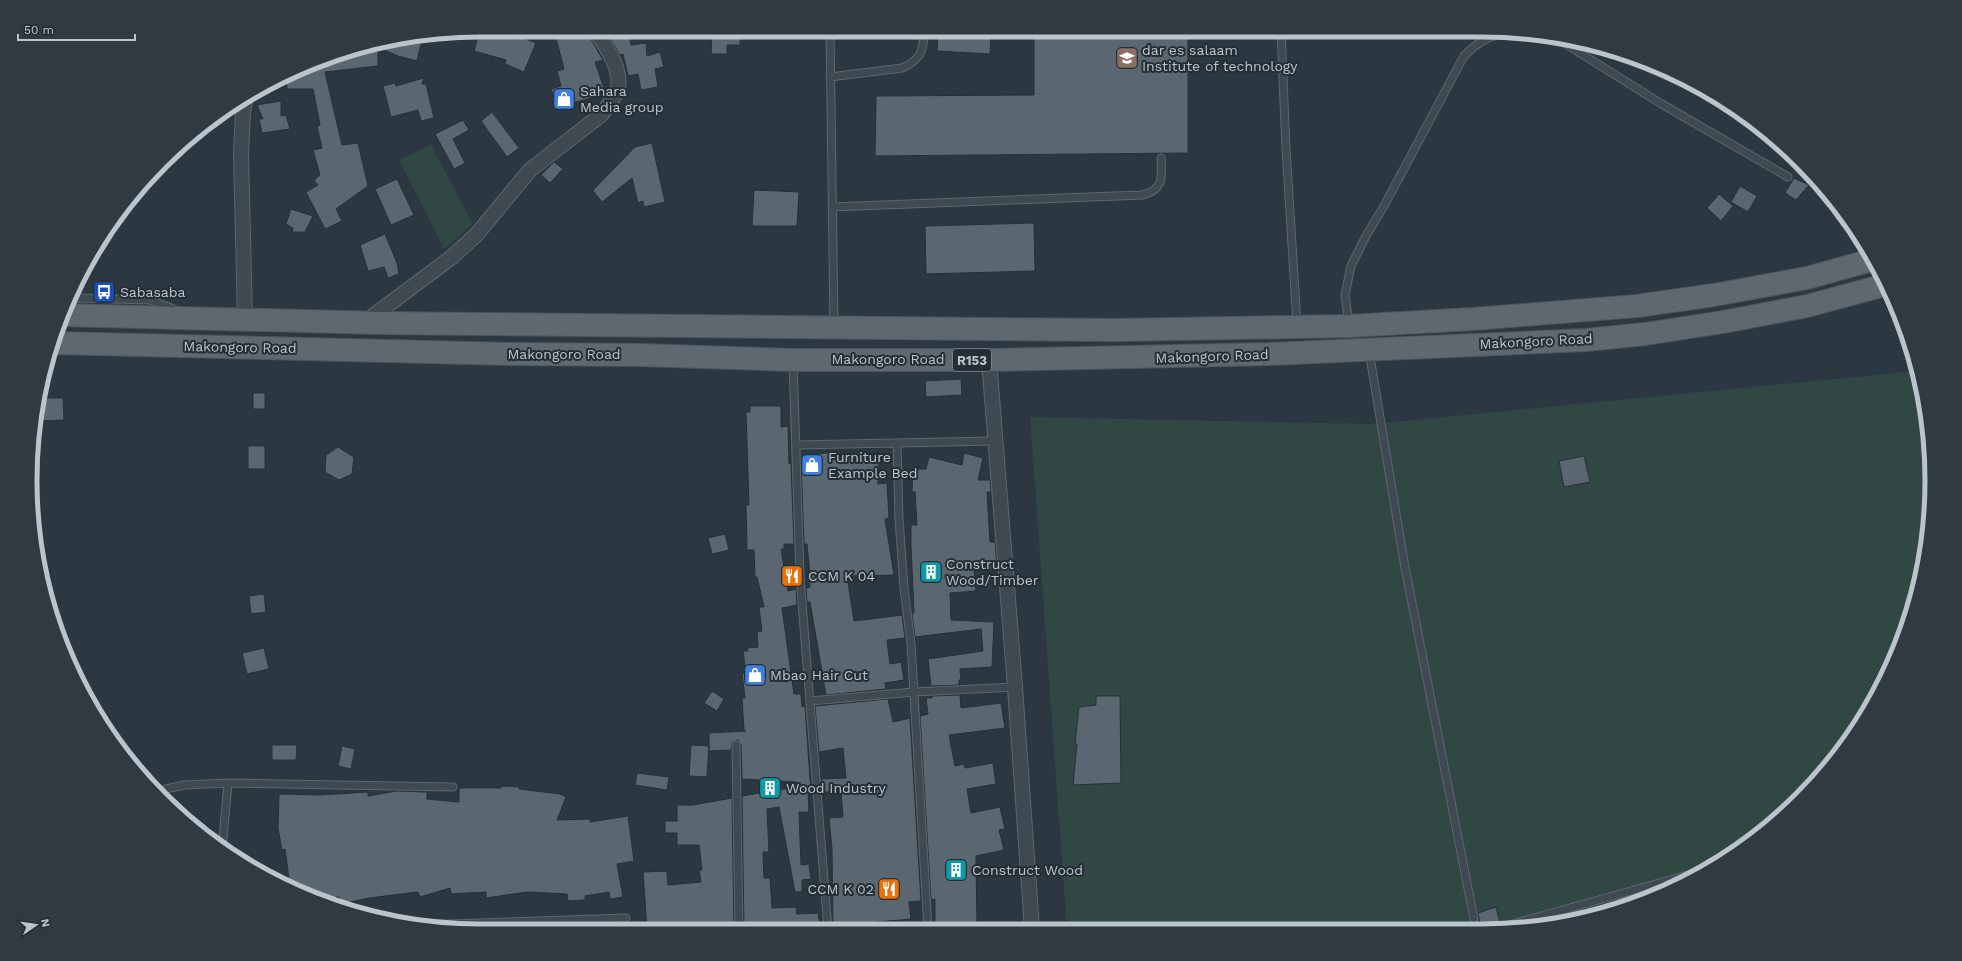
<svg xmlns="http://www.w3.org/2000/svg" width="1962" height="961" font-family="'Work Sans',sans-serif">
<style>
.green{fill:#314744}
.building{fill:#5a6670;stroke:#263038}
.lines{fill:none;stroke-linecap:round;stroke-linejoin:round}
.service-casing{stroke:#5d676e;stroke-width:9}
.minor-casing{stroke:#5d676e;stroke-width:16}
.primary-casing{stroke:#4c555d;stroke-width:24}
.service{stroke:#3f4951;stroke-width:7}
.minor{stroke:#3f4951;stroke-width:14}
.primary{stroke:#5d6870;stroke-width:22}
.labels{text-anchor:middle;stroke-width:4;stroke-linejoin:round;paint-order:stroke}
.shield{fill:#242e36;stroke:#8e979e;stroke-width:1}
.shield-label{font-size:13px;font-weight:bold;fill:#bcc4cb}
.poi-label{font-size:14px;fill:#bcc4cb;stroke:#242e36;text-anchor:start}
.street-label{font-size:14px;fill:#bcc4cb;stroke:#242e36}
.rim{fill:none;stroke:#bcc4cb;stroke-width:5}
</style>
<rect width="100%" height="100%" fill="#2b3841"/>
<path class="green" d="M431 145 473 224 444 249 399 160Z
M1917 371 1923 393 1932 481 1923 569 1898 653 1839 755 1756 838 1654 897 1541 927 1067 929 1030 417 1372 424Z"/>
<path class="building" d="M480 30 515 39 516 35 536 43 524 72 505 64 506 60 474 51Z
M609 30H628L631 45 646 43 647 56 660 52 664 67 655 69 658 87 641 90 638 74 628 76 623 54 620 55 607 33 610 34Z
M712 30H741L740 45H727V54H711Z
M938 30H991L990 54 937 51Z
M1034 30H1188V153L875 156 876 96 1034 95Z
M581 31 587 32 603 60 595 62 606 94 557 107 551 89 561 86 557 71 564 69 556 38Z
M411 37 422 40 417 61 398 56 378 47V66L325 72 342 145 358 143 368 186 336 209 342 221 325 229 306 192 318 185 314 180 320 175 313 150 322 148 317 126 320 125 313 89H287L286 76 335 54 393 39Z
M424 78 422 84H426L434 118 421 121 418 110 391 117 383 86 395 83 396 86Z
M281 101V116L286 115 290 129 262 133 259 119H263L257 105Z
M492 112 519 148 507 157 481 121Z
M463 120 469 130 453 139 465 163 454 169 435 134Z
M652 143 665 202 644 207 643 201 638 203 632 178 602 202 593 191 595 188 635 147Z
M554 162 563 169 550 183 541 175Z
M1794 178 1809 185 1796 200 1785 193Z
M397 179 414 215 391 225 375 189Z
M1740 186 1757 196 1748 212 1731 202Z
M754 190 799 192 797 226H752Z
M1719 194 1733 206 1721 221 1707 208Z
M291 209 313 216 305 232H292L293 228 286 224Z
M1034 223 1035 271 926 274 925 226Z
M385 234 397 263 399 274 388 278 384 267 368 271 360 245Z
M961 379 962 395 926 397 925 381Z
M253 393H265V409H253Z
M38 398H63L64 420 38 421Z
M750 406H781V427L788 426 789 464 791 463 794 544H784V549H781L788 591 796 589 797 605 782 608 794 694H801L802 707 805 706 810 779 812 793H808L809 812H799L801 865 809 864 811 879 802 880V892H795L779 807 767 809 769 852H763L764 878H770L772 908 796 907 797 914 818 913 821 930H744L742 796 796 787V782L742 779 741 745 738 740 732 742 731 750 709 751V733L746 731 744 730 742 698H745L742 673H746L743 651H748L747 648 758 647 757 632 762 631 759 607H764L757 577H755L754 550H747L746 505H749L746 412H750Z
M248 446H265V469H248Z
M338 447 354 457 352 474 339 480 325 472 326 455Z
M835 452 836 457 879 459 878 484 887 483 889 518 885 519 894 575 847 576 854 621 902 615 905 638 887 640 890 664 901 662 904 680 885 683 886 689 826 695 810 602H807L806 588 810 587 809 564 807 544H804L801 462 816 460V454Z
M964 453 983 458 978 480H990L991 492H987L990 542H995L997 569 974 570 976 591 950 593 951 620 994 622 992 667 960 669 961 680H959V685L931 686 928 659 983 651 981 629 915 637 912 614 914 613 911 545V525H917L915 492H912L913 469H926L929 457 962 465Z
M1584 456 1590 482 1564 487 1559 461Z
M725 534 729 550 712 554 708 538Z
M264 594 266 612 251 614 249 596Z
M264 648 269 669 247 674 242 653Z
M712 691 724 699 717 711 704 703Z
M960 695 961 708 1001 703 1005 728 949 735 955 766 964 764 965 768 993 763 996 784 967 789 971 813 1000 807 1005 829 999 830 1004 850 976 856 977 929H935V899L931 900 920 716 928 714 926 698H932V696Z
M1096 696H1120L1121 783 1073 785 1077 744H1075L1079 707 1096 705Z
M888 699 893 722 910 718 921 901 909 902 911 919 876 922V930H833L832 849 829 818 843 817 841 792H822L821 779 846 778 843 748 819 752 815 706Z
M272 745H297L296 760H272Z
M691 745 709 746 707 777 689 776Z
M342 746 355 749 351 769 338 766Z
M637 773 669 777 667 790 635 785Z
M502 786 519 787V789L560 794 566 797 557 820 590 819V822L628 816 634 861 617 864 623 897 610 899 609 892 585 896V900L568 901 567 894 527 892 486 898V892L451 894 450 888 420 897 418 892 369 898 340 904 339 897 317 900 290 887 285 849 282 850 278 828 279 794 320 795 368 792V796L397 791 425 792H427V799L459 802V788H501Z
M732 798 734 930H647L643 872 667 871 668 885 701 882 699 870H702L699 845H677V833H665V821H677V805H693Z
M1496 907 1500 922 1497 927H1481L1478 913Z"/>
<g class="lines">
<g class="service-casing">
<path id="service" d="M830 30 834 325
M1281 30 1286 149 1297 324
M1553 37 1561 41 1660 103 1788 177
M830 77 902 68C921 60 924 50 924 30
M832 207 1142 195C1164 190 1162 177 1161 158
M68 300 79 298 150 300 176 310
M1349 324 1345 295 1351 266 1366 236 1384 206 1464 56C1480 40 1488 36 1510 33
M1369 351 1404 562 1474 919
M793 362 800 577 828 930
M897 443 899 519 904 588 911 644 928 929
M796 445 994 441
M810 701 914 692 1015 687
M736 745 739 930
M159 793 166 789 184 785 228 783 453 787
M222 849 228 783
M420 925 626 918
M1502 927 1695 873"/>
</g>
<g class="minor-casing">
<path id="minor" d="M245 319 241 154 243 111 246 97
M365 322 452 257 477 234 530 170 601 115C607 107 613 100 617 91 624 71 605 45 595 30
M989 360 1015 687 1032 929"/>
</g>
<g class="primary-casing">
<path id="primary" d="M62 315 380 323 985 329 1119 330 1349 326 1473 319 1637 306 1714 295 1807 278 1872 260
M54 343 512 354 641 355 792 360H989L1268 354 1586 340 1645 334 1723 322 1807 306 1885 285"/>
</g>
<use href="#service" class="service"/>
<use href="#minor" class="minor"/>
<use href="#primary" class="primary"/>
</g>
<defs>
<g id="school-square" transform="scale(1.15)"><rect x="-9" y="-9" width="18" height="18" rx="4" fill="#8d6e63" stroke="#242e36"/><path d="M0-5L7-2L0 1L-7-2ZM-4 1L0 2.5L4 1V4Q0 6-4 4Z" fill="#fff"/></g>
<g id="shop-square" transform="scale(1.15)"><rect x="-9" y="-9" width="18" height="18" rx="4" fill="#3f7fe0" stroke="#242e36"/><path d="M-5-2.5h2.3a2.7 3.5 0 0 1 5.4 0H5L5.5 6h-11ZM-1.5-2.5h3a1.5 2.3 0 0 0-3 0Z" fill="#fff"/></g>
<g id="bus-square" transform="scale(1.15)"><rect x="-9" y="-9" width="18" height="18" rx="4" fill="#1a4fb4" stroke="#242e36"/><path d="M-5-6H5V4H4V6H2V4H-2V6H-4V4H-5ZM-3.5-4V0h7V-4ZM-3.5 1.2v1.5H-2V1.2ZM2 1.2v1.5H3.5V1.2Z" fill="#fff"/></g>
<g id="building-square" transform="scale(1.15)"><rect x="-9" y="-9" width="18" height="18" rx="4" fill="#0f9aa8" stroke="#242e36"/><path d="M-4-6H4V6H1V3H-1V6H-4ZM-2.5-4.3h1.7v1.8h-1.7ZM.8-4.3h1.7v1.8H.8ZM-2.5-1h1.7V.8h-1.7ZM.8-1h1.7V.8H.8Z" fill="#fff"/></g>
<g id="restaurant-square" transform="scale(1.15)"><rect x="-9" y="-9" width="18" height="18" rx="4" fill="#e8710a" stroke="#242e36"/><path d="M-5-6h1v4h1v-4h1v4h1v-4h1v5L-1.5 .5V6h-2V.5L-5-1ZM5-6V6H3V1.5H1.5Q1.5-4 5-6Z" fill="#fff"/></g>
</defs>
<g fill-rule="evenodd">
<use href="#school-square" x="1127" y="58"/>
<use href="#shop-square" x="564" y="99"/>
<use href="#bus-square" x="104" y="292"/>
<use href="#shop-square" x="812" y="465"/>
<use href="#building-square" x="931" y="572"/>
<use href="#restaurant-square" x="792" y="576"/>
<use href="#shop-square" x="755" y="675"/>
<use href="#building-square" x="770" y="788"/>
<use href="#building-square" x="956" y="870"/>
<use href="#restaurant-square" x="889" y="889"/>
</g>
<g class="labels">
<rect class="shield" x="953" y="349" width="38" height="22" rx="3"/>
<g class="shield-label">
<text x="972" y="365">R153</text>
</g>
<g class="poi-label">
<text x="1142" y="55">dar es salaam<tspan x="1142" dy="16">Institute of technology</tspan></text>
<text x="580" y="96">Sahara<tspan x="580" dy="16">Media group</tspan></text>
<text x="120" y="297">Sabasaba</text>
<text x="828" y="462">Furniture<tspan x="828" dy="16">Example Bed</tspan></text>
<text x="946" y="569">Construct<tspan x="946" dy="16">Wood/Timber</tspan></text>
<text x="808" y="581">CCM K 04</text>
<text x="770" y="680">Mbao Hair Cut</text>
<text x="786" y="793">Wood Industry</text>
<text x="972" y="875">Construct Wood</text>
<text x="874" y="894" text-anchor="end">CCM K 02</text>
</g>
<g class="street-label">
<text transform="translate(1536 341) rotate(-3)" y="5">Makongoro Road</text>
<text transform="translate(240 347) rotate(1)" y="5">Makongoro Road</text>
<text x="564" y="359">Makongoro Road</text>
<text transform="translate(1212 356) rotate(-2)" y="5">Makongoro Road</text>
<text x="888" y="364">Makongoro Road</text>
</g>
</g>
<path d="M0 0H1962V961H0ZM480 37H1482A443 443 0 0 1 1925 480V481A443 443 0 0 1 1482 924H480A443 443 0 0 1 37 481V480A443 443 0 0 1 480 37Z" fill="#303a42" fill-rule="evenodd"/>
<path class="rim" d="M480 37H1482A443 443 0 0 1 1925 480V481A443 443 0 0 1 1482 924H480A443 443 0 0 1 37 481V480A443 443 0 0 1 480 37Z"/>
<g transform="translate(36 925) rotate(77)" stroke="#242e36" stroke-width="3" paint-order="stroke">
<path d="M0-3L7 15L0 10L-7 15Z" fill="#bcc4cb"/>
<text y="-6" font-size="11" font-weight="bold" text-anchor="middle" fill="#bcc4cb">N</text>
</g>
<path d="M18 34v6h117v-6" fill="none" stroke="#bcc4cb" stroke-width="2"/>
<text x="24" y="34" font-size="12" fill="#bcc4cb" stroke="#242e36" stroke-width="3" paint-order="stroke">50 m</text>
</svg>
